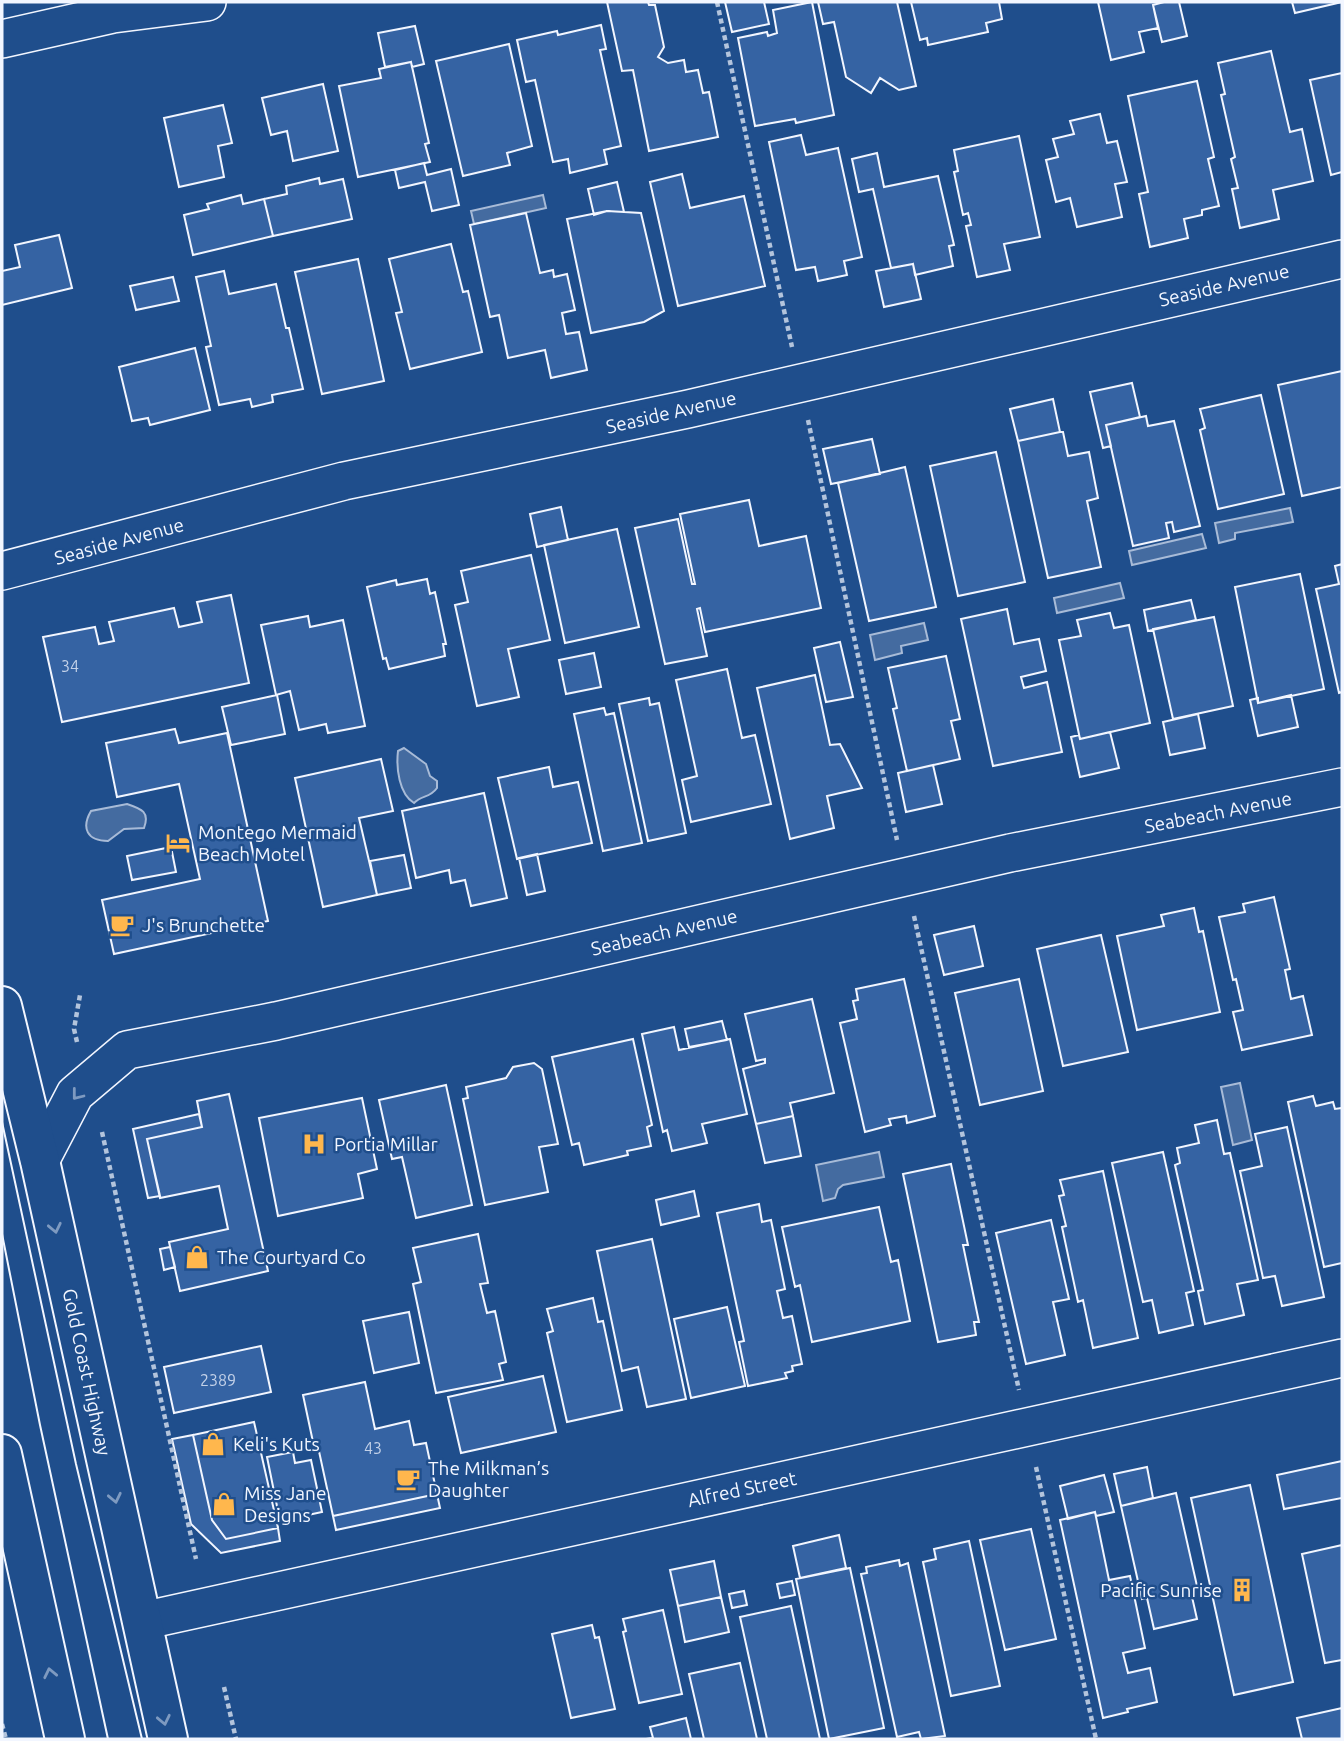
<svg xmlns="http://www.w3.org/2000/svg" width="1344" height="1741" font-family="Ubuntu,sans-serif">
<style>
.water{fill:#446ba0;stroke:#a8bbd7;stroke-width:2}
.building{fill:#3563a3;stroke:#f2f6ff;stroke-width:2}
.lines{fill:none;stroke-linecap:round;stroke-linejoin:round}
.street-casing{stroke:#f2f6ff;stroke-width:40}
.highway-casing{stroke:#f2f6ff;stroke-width:42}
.path{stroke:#b3c4dc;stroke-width:4.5;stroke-dasharray:5 3.5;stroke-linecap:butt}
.street{stroke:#1f4e8c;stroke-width:37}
.highway{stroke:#1f4e8c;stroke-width:38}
.tram{stroke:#f2f6ff;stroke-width:2}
.oneway{stroke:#7e9ac0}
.labels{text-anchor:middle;stroke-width:5;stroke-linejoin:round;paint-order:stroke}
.number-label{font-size:16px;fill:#c3d1e8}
.street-label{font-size:19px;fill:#f2f6ff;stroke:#1f4e8c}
.poi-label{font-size:19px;fill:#f2f6ff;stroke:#1f4e8c;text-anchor:start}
</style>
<rect width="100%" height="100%" fill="#1f4e8c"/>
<path class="water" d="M543 195 546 208 474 224 471 211Z
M1290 508 1293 522 1235 533V539L1219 543 1215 523Z
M1202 534 1206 548 1132 565 1129 551Z
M1120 583 1124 598 1057 613 1054 598Z
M924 623 928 640 901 646 902 653 875 660 870 635Z
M404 748 426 764 430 776 437 781V788C430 798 422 795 414 803 399 794 396 768 398 751Z
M127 804C142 809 150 812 144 828L124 829 108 841C87 841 81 828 91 811Z
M1240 1083 1252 1140 1233 1145 1221 1087Z
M879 1152 884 1177 843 1185 838 1189 835 1198 823 1201 816 1165Z"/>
<path class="building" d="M607 2H648L649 5H655L664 47 658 57 668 63 684 60 686 72 698 70 703 93 709 92 718 137 649 151 633 70 622 71Z
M725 2H764L769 24 732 32Z
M812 2 834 115 796 123 795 119 755 126 738 38 767 32 768 36 777 33 773 10Z
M818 2H897L916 86 899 90 880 78 871 93 846 77 834 22 823 24Z
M911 2H999L1002 19 986 23 988 32 928 45 927 38 920 40Z
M1098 2H1164L1153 5 1158 28 1139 32 1144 52 1111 60Z
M1164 2H1179L1187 36 1162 42 1153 5Z
M1292 2H1342L1295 13Z
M601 25 606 49 600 50 621 146 604 150 607 164 570 173 568 159 553 162 535 80 526 82 517 40 557 31 558 35Z
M415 26 424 64 412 67 411 62 385 67 378 33Z
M509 44 532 146 507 153 510 165 463 176 436 61Z
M1271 51 1290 132 1302 129 1313 181 1273 190 1279 219 1240 228 1232 189 1238 188 1231 159 1235 157 1221 95 1225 94 1218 63Z
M411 62 429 143 425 144 430 162 358 177 339 86 381 78 379 69Z
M1342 73V172L1331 175 1310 80Z
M1197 81 1214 157 1208 159 1219 206 1202 210V215L1184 219 1188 238 1150 247 1139 194 1148 192 1128 96Z
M323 84 338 151 293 161 287 131 271 135 262 98Z
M223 105 232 143 218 146 224 177 179 187 164 118Z
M1100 114 1107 143 1117 141 1127 182 1115 184 1122 217 1077 227 1070 198 1056 202 1046 160 1058 157 1053 139 1074 134 1070 121Z
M801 135 806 155 838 148 862 257 844 261 847 275 818 281 815 267 796 270 769 142Z
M1019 136 1040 237 1004 244 1010 270 977 277 966 226 971 225 968 213 963 215 954 172 958 171 954 150Z
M877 153 884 187 938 176 954 245 949 246 953 266 915 275 913 264 891 268 873 189 859 192 852 159Z
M424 163 427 175 451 169 459 205 432 211 425 182 399 188 395 170Z
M682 174 690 208 744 196 765 286 678 306 650 182Z
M319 178 320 184 343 179 352 219 273 236 264 199 287 194 286 186Z
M617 182 624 212 607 211 594 215 588 189Z
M241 195 243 204 264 199 273 236 193 255 184 215 209 209 207 204Z
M607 211 641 213 664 311 644 322 591 333 567 219Z
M526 213 540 273 553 270 554 277 567 274 575 310 562 313 566 334 579 332 587 370 551 378 545 350 508 358 499 315 490 317 470 225Z
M59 235 72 288 2 305V271L20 267 15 245Z
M451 244 463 292 468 291 482 352 410 369 396 313 402 312 389 259Z
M358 259 384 381 322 394 295 272Z
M913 264 921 299 884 307 876 271Z
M224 271 229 294 276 284 286 328H289L303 389 272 395 273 402 252 407 250 399 219 405 206 347 211 346 196 277Z
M173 277 179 301 136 310 130 286Z
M195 348 210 410 150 425 148 418 132 421 119 367Z
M1342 371V487L1302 496 1278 385Z
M1132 383 1140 417 1106 425 1111 446 1103 448 1090 392Z
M1261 395 1284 494 1218 509 1200 430 1205 428 1200 409Z
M1053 399 1060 432 1018 441 1010 409Z
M1146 416 1148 426 1174 421 1200 526 1174 532 1172 522 1166 523 1169 538 1133 546 1106 425Z
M1060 432H1063L1068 456 1089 452 1098 498 1087 501 1101 567 1048 578 1018 441Z
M872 439 880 474 831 484 823 449Z
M996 452 1025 582 958 596 930 466Z
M905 467 936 607 869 621 838 483Z
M749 500 759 546 806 536 821 608 705 632 700 608 697 609 707 656 665 664 635 528 678 519 692 584H695L680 514Z
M561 507 568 540 537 547 530 514Z
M617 529 639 627 565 643 544 545Z
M531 555 550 640 508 649 519 697 477 706 455 605 468 602 461 571Z
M1342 564V692L1339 693 1316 589 1339 584 1335 566Z
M1300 574 1324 689 1258 703 1235 587Z
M427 579 430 594 435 592 446 644H443L445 656 389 669 386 658 383 659 367 587 396 580 397 585Z
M231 595 249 683 62 722 43 637 95 627 99 644 114 641 109 622 174 608 179 627 202 622 197 602Z
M1191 600 1196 620 1148 631 1144 610Z
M1007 609 1014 644 1039 639 1046 671 1021 677 1024 688 1047 682 1062 752 993 766 961 619Z
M1110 613 1114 628 1129 625 1150 723 1080 739 1059 640 1081 636 1077 620Z
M308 616 310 627 343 620 365 726 328 733 326 724 299 730 290 691 276 695 261 625Z
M1214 617 1233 706 1173 719 1153 629Z
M840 642 853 697 826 702 814 648Z
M594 653 601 687 566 694 559 660Z
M946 656 960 719 951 721 960 759 907 771 893 709 897 708 888 668Z
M727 669 742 738 755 735 771 804 691 822 682 780 697 776 676 680Z
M815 675 830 745 840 744 862 788 827 796 834 828 790 839 757 688Z
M277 695 285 734 231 745 222 707Z
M1291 695 1298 727 1258 736 1250 700 1258 698V703Z
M649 698 650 705 659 703 686 833 648 841 619 704Z
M604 708 606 715 614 713 642 843 603 851 574 714Z
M1198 714 1205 748 1170 755 1163 722Z
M175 729 179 743 227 733 268 921 114 954 102 900 200 879 179 784 117 797 106 743Z
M1110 732 1119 768 1080 777 1071 737 1079 735 1080 739Z
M381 759 393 811 359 818 377 895 323 907 295 778Z
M933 765 942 804 906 812 898 773Z
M549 767 553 787 578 782 592 843 517 859 498 778Z
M484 793 507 898 471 906 465 880 451 883 449 870 416 878 402 811Z
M171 847 176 872 132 880 127 856Z
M537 854 545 891 527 895 519 858Z
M404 855 411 888 377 895 370 861Z
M1274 897 1290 969 1285 970 1291 999 1303 996 1312 1035 1242 1050 1233 1012 1243 1010 1236 979 1233 980 1219 917 1245 912 1243 904Z
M1194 908 1199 932 1203 931 1220 1012 1137 1030 1117 936 1164 926 1161 915Z
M974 926 983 966 944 975 934 935Z
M1101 935 1128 1052 1063 1066 1037 949Z
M904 979 935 1116 907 1123 906 1116 889 1119 891 1125 865 1132 840 1023 857 1019 853 1001 858 1000 856 989Z
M1019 979 1043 1091 980 1105 955 993Z
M812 999 834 1093 790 1103 793 1116 756 1124 743 1069 765 1063V1059L756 1061 745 1014Z
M722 1021 727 1040 689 1047 685 1029Z
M674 1027 679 1050 730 1039 747 1114 702 1124 707 1143 672 1151 667 1130 663 1132 642 1034Z
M633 1039 652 1125 647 1127 651 1146 627 1151 628 1155 584 1165 579 1143 572 1145 552 1057Z
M534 1063 542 1069 558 1144 539 1147 548 1192 485 1205 463 1099 468 1098 466 1087 506 1078 513 1067Z
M446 1085 472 1205 416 1218 402 1157 392 1159 379 1100Z
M229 1094 268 1271 180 1291 169 1242 228 1229 219 1186 160 1198 147 1139 202 1127 197 1101Z
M1313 1096 1316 1106 1333 1102 1335 1109 1342 1108V1263L1324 1267 1288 1102Z
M362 1098 377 1169 358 1174 363 1198 278 1216 259 1118Z
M199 1114 202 1127 147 1139 160 1196 148 1198 133 1129Z
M793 1116 801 1156 765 1163 756 1124Z
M1217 1120 1224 1154 1230 1153 1258 1280 1237 1284 1244 1315 1205 1324 1198 1291 1203 1290 1175 1165 1180 1163 1177 1148 1199 1143 1195 1125Z
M1287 1127 1324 1297 1282 1306 1275 1276 1263 1278 1240 1171 1262 1166 1255 1134Z
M1163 1152 1194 1291 1186 1293 1193 1325 1159 1333 1152 1300 1143 1302 1112 1163Z
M951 1164 968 1245H963L979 1322H974L976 1335 938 1342 903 1174Z
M1103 1171 1138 1338 1093 1348 1083 1300 1078 1302 1062 1227 1066 1226 1059 1196 1064 1195 1060 1180Z
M694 1191 699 1216 661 1225 656 1200Z
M759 1204 762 1222 771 1220 785 1289 777 1291 783 1318 792 1316 802 1364 792 1366 793 1371 785 1373 787 1378 748 1386 739 1342 744 1341 717 1213Z
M879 1207 891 1262 898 1260 910 1321 812 1342 800 1285 795 1287 782 1227Z
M1051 1220 1069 1299 1053 1302 1065 1355 1026 1364 996 1233Z
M478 1234 488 1283 480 1284 487 1313 495 1311 506 1362 499 1364 503 1380 436 1393 413 1284 421 1282 413 1248Z
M652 1239 686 1399 647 1407 638 1367 622 1371 597 1251Z
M170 1247 175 1267 164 1270 160 1249Z
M593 1298 598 1322 603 1321 622 1410 567 1422 547 1333 553 1331 547 1309Z
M727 1307 745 1386 691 1398 674 1319Z
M409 1312 419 1363 374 1373 363 1321Z
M261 1346 271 1392 174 1413 164 1367Z
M543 1376 556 1432 461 1453 448 1397Z
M365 1382 375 1429 409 1421 414 1445 426 1443 437 1494 333 1516 317 1442H313L303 1395Z
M254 1422 278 1528 226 1539 212 1520 193 1435Z
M193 1435 212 1520 226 1539 278 1528 280 1541 221 1553 191 1524 172 1439Z
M293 1452 295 1463 311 1460 322 1512 280 1521 267 1457Z
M1342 1461V1498L1284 1509 1277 1475Z
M1147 1467 1153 1498 1121 1506 1114 1474Z
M1104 1475 1114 1512 1096 1516 1095 1512 1068 1519 1060 1486Z
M1250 1485 1293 1682 1234 1695 1191 1498Z
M1176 1493 1197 1586 1190 1588 1197 1619 1154 1629 1147 1598 1142 1599 1121 1506Z
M437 1494 440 1508 336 1530 333 1516Z
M1095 1512 1109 1580 1130 1576 1145 1648 1123 1653 1128 1673 1150 1668 1157 1702 1127 1709 1128 1712 1103 1718 1060 1520Z
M1031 1529 1056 1639 1005 1650 980 1540Z
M839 1535 846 1568 800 1578 793 1546Z
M969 1541 1000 1686 951 1696 923 1562 936 1559 934 1549Z
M1342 1545V1660L1325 1663 1302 1554Z
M899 1560 900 1566 908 1563 945 1736 921 1739 919 1732 897 1737 861 1574 867 1573 866 1567Z
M714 1561 721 1597 678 1606 670 1570Z
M850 1568 884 1728 829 1739 796 1579Z
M792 1581 795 1595 780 1598 777 1584Z
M744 1591 747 1605 732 1608 729 1594Z
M721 1597 729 1632 685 1642 678 1606Z
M791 1606 820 1739H767L740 1617Z
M663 1610 682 1694 639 1703 623 1632 626 1631 623 1619Z
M592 1625 595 1638 599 1637 615 1709 571 1718 552 1634Z
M740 1663 757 1739H704L689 1674Z
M1342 1708V1739H1302L1297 1718Z
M686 1718 691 1739H646L653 1738 650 1727Z"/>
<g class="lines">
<g class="street-casing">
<path id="street" d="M2 39 113 14 207 2
M2 571 344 481 688 409 1342 259
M40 1161 75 1094 127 1050 276 1021 1010 853 1342 787
M142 1621 1342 1358"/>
</g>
<g class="highway-casing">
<path id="highway" d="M2 1006 40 1161 168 1739
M2 1454 65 1739"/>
</g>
<path class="path" d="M717 2 792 347
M808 420 897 840
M914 916 1019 1390
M77 1042 74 1029 80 995
M102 1132 196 1559
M1036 1467 1096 1739
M224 1687 236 1739
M2 1724 6 1739"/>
<use href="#street" class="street"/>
<use href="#highway" class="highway"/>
<path class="tram" d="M2 1122 76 1464 142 1739
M2 1234 40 1425 108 1739"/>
</g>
<defs><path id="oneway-chevron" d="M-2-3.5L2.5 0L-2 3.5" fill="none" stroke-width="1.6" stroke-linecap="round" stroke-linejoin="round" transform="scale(1.75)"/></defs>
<g class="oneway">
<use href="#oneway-chevron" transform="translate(77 1095) rotate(128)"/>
<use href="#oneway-chevron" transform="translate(55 1228) rotate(78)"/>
<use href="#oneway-chevron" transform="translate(115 1498) rotate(78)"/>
<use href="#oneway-chevron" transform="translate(50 1673) rotate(-102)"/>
<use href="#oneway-chevron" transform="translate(164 1720) rotate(78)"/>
</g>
<defs>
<g id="hotel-bare" transform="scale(1.89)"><path d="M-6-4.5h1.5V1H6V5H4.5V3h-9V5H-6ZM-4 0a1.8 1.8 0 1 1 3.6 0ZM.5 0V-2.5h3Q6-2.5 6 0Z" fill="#ffb74d" stroke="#1f4e8c" stroke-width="2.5" paint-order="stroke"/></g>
<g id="cafe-bare" transform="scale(1.89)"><path d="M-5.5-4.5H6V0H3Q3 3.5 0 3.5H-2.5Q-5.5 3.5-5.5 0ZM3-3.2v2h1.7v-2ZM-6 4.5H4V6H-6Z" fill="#ffb74d" stroke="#1f4e8c" stroke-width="2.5" paint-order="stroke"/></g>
<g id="hospital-bare" transform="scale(1.89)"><path d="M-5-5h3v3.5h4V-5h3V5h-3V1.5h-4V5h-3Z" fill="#ffb74d" stroke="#1f4e8c" stroke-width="2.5" paint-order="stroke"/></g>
<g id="shop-bare" transform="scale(1.89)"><path d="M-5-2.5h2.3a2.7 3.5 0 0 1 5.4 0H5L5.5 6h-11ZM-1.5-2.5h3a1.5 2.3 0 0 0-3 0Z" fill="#ffb74d" stroke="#1f4e8c" stroke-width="2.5" paint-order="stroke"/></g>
<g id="building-bare" transform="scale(1.89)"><path d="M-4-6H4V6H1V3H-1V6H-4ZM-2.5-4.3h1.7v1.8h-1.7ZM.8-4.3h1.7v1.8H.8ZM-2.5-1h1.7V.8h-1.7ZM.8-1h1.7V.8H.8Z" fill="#ffb74d" stroke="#1f4e8c" stroke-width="2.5" paint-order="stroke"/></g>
</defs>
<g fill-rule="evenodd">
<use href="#hotel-bare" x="178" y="843"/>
<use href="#cafe-bare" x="122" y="925"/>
<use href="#hospital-bare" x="314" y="1144"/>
<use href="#shop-bare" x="197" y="1257"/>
<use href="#shop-bare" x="213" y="1444"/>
<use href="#cafe-bare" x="408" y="1479"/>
<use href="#shop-bare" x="224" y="1504"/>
<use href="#building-bare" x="1242" y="1590"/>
</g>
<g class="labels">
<g class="number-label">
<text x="70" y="672">34</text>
<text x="218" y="1386">2389</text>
<text x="373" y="1454">43</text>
</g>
<g class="street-label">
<text transform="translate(1224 285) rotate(-13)" y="7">Seaside Avenue</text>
<text transform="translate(671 412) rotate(-13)" y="7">Seaside Avenue</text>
<text transform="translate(119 541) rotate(-15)" y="7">Seaside Avenue</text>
<text transform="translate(1218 812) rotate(-11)" y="7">Seabeach Avenue</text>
<text transform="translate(664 932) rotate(-13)" y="7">Seabeach Avenue</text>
<text transform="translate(87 1372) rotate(78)" y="7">Gold Coast Highway</text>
<text transform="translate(742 1489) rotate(-12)" y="7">Alfred Street</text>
</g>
<g class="poi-label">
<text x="198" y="839">Montego Mermaid<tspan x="198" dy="22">Beach Motel</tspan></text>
<text x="142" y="932">J's Brunchette</text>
<text x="334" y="1151">Portia Millar</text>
<text x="217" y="1264">The Courtyard Co</text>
<text x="233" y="1451">Keli's Kuts</text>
<text x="428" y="1475">The Milkman’s<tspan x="428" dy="22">Daughter</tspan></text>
<text x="244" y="1500">Miss Jane<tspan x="244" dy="22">Designs</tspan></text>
<text x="1222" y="1597" text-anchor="end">Pacific Sunrise</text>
</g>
</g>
<rect width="1344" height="1741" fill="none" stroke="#f2f6ff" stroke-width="7"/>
</svg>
